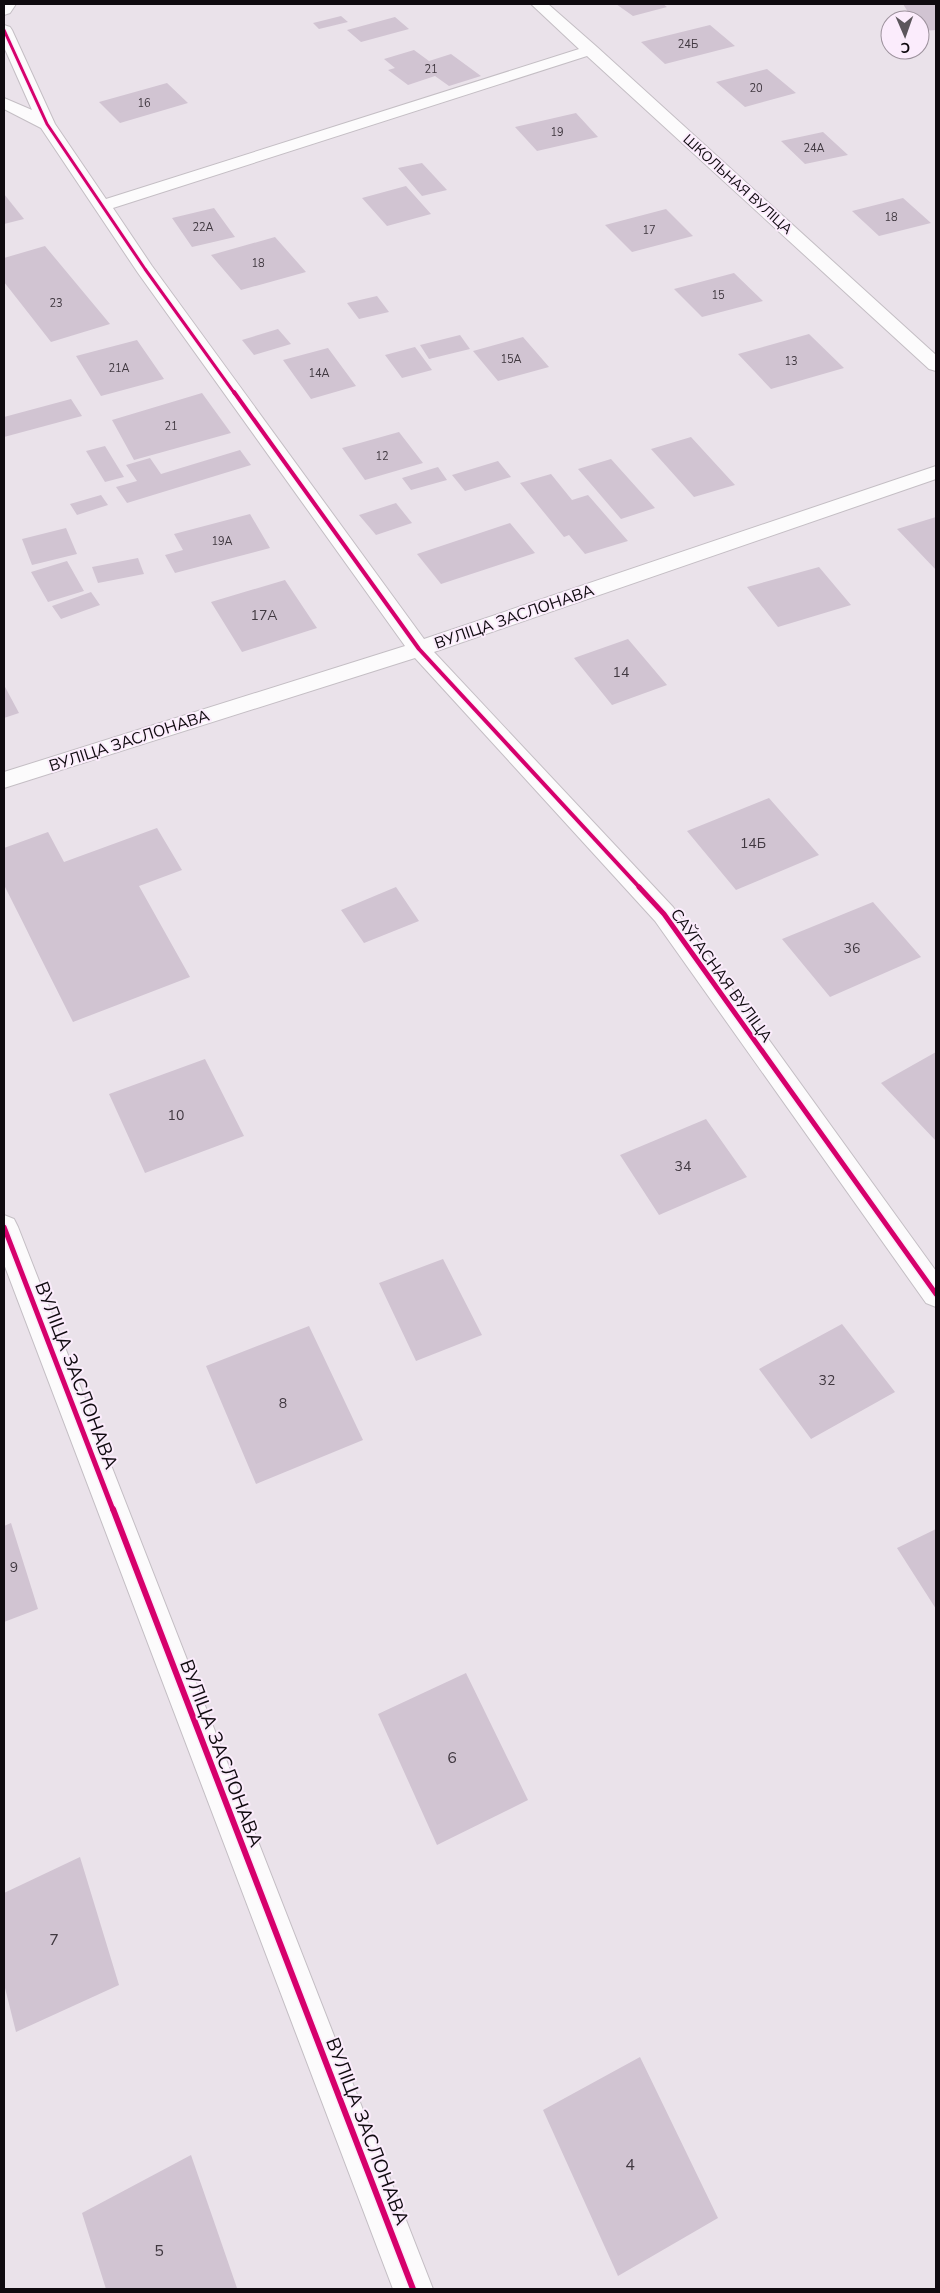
<svg xmlns="http://www.w3.org/2000/svg" width="940" height="2293" font-family="'Nunito Sans',sans-serif">
<style>
.building{fill:#d1c4d2}
.lines{fill:none;stroke-linecap:round;stroke-linejoin:round}
.minor-casing{stroke:#c4bec4;stroke-width:2}
.minor{fill:#fcfbfc;fill-rule:evenodd}
.cycleway-far3-casing{stroke:#fbecfc;stroke-width:5}
.cycleway-far2-casing{stroke:#fbecfc;stroke-width:6}
.cycleway-far1-casing{stroke:#fbecfc;stroke-width:8}
.cycleway-casing{stroke:#fbecfc;stroke-width:9}
.cycleway-far3{stroke:#d6006c;stroke-width:3}
.cycleway-far2{stroke:#d6006c;stroke-width:4}
.cycleway-far1{stroke:#d6006c;stroke-width:5}
.cycleway{stroke:#d6006c;stroke-width:6}
.labels{text-anchor:middle;stroke-width:4;stroke-linejoin:round;paint-order:stroke}
.far-number-label{font-size:11px;fill:#403840}
.far-street-label{font-size:14px;fill:#0f0a0f;stroke:#fbecfc}
.number-label{font-size:14px;fill:#403840}
.street-label{font-size:16px;fill:#0f0a0f;stroke:#fbecfc}
.near-number-label{font-size:16px;fill:#403840}
.near-street-label{font-size:19px;fill:#0f0a0f;stroke:#fbecfc}
</style>
<rect width="100%" height="100%" fill="#eae2ea"/>
<path class="building" d="M616 4H663L667 7 633 16Z
M903 4H936V30L921 31 920 20H913Z
M341 16 348 22 319 29 313 23Z
M395 17 409 29 361 42 347 30Z
M710 25 735 46 665 64 641 42Z
M414 50 429 61 451 54 481 76 449 86 435 76 408 85 388 70 395 68 384 59Z
M767 69 796 93 745 107 716 82Z
M167 83 188 103 120 123 99 102Z
M576 113 598 137 537 151 515 127Z
M823 132 848 155 805 164 781 141Z
M422 163 447 190 422 196 398 168Z
M406 186 431 214 387 226 362 198Z
M4 194 24 219 4 224Z
M903 198 931 223 879 236 852 211Z
M214 208 235 237 192 247 172 218Z
M666 209 693 236 632 252 605 225Z
M275 237 306 272 241 290 211 255Z
M45 246 110 324 51 342 4 282V258Z
M734 273 763 301 702 317 674 289Z
M377 296 389 312 359 319 347 303Z
M278 329 291 344 254 355 242 340Z
M809 334 844 368 771 389 738 354Z
M460 335 470 349 429 359 420 345Z
M523 337 549 367 498 381 473 351Z
M137 340 164 379 101 396 76 356Z
M415 347 432 370 402 378 385 355Z
M328 348 356 386 311 399 283 360Z
M202 393 231 433 134 460 112 420Z
M71 399 82 416 4 437V417Z
M399 432 423 463 365 480 342 448Z
M691 437 735 485 694 497 651 449Z
M105 446 124 477 105 482 86 451Z
M240 450 251 465 127 503 116 487 137 481 126 465 150 458 161 474Z
M611 459 655 508 621 519 578 469Z
M498 461 511 477 465 491 452 475Z
M438 467 447 480 411 490 402 478Z
M551 474 572 500 588 495 628 541 585 554 569 535 564 537 520 483Z
M101 495 108 505 77 515 70 504Z
M396 503 412 523 376 535 359 515Z
M250 514 270 548 175 573 165 555 183 550 174 534Z
M936 517V570L897 529Z
M510 523 535 553 441 584 417 554Z
M66 528 77 554 32 565 22 539Z
M138 558 144 574 98 583 92 567Z
M67 561 84 591 48 602 31 572Z
M819 567 851 605 778 627 747 587Z
M285 580 317 628 242 652 211 602Z
M91 592 100 605 61 619 52 606Z
M628 639 667 685 612 705 574 658Z
M4 685 19 713 4 718Z
M769 798 819 855 736 890 687 831Z
M157 828 182 870 139 886 190 977 73 1022 4 885V848L48 832 64 862Z
M396 887 419 921 364 943 341 910Z
M873 902 921 957 830 997 782 939Z
M936 1052V1141L881 1083Z
M205 1059 244 1136 145 1173 109 1094Z
M706 1119 747 1177 659 1215 620 1155Z
M443 1259 482 1335 416 1361 379 1283Z
M842 1324 895 1392 811 1439 759 1369Z
M309 1326 363 1440 256 1484 206 1366Z
M11 1523 38 1609 4 1622V1526Z
M936 1529V1609L897 1548Z
M466 1673 528 1800 437 1845 378 1714Z
M80 1857 119 1985 16 2032 4 1984V1893Z
M640 2057 718 2218 618 2276 543 2110Z
M191 2155 237 2288 106 2289 82 2213Z"/>
<g class="lines">
<g class="minor-casing">
<path id="minor" d="M4 4H16L10 13 4 15Z
M531 4H548L597 47 936 355V371L929 369 587 56 113 208 152 266 424 639 936 466V479L434 652 673 907 936 1271V1307L926 1303 655 921 415 658 4 788V772L405 646 138 273 41 128 4 109V98L32 110 4 47V25L10 27 12 30 55 124 106 199 579 49Z
M4 1215 14 1219 18 1227 433 2289H393L4 1264Z"/>
</g>
<use href="#minor" class="minor"/>
<g class="cycleway-far3-casing">
<path id="cycleway-far3" d="M4 30 47 124 145 269 235 394"/>
</g>
<g class="cycleway-far2-casing">
<path id="cycleway-far2" d="M234 392 419 649 640 888"/>
</g>
<g class="cycleway-far1-casing">
<path id="cycleway-far1" d="M639 887 664 914 936 1294
M4 1227 113 1510"/>
</g>
<g class="cycleway-casing">
<path id="cycleway" d="M113 1509 413 2289"/>
</g>
<use href="#cycleway-far3" class="cycleway-far3"/>
<use href="#cycleway-far2" class="cycleway-far2"/>
<use href="#cycleway-far1" class="cycleway-far1"/>
<use href="#cycleway" class="cycleway"/>
</g>
<g class="labels">
<g class="far-number-label">
<text x="688" y="48">24Б</text>
<text x="431" y="73">21</text>
<text x="756" y="92">20</text>
<text x="144" y="107">16</text>
<text x="557" y="136">19</text>
<text x="814" y="152">24А</text>
<text x="891" y="221">18</text>
<text x="203" y="231">22А</text>
<text x="649" y="234">17</text>
<text x="258" y="267">18</text>
<text x="718" y="299">15</text>
<text x="56" y="307">23</text>
<text x="511" y="363">15А</text>
<text x="791" y="365">13</text>
<text x="119" y="372">21А</text>
<text x="319" y="377">14А</text>
<text x="171" y="430">21</text>
<text x="382" y="460">12</text>
<text x="222" y="545">19А</text>
</g>
<g class="far-street-label">
<text transform="translate(738 184) rotate(42)" y="5">ШКОЛЬНАЯ ВУЛІЦА</text>
</g>
<g class="number-label">
<text x="264" y="620">17А</text>
<text x="621" y="677">14</text>
<text x="753" y="848">14Б</text>
<text x="852" y="953">36</text>
<text x="176" y="1120">10</text>
<text x="683" y="1171">34</text>
<text x="827" y="1385">32</text>
<text x="283" y="1408">8</text>
<text x="14" y="1572">9</text>
</g>
<g class="street-label">
<text transform="translate(514 616) rotate(-19)" y="6">ВУЛІЦА ЗАСЛОНАВА</text>
<text transform="translate(129 740) rotate(-18)" y="6">ВУЛІЦА ЗАСЛОНАВА</text>
<text transform="translate(722 975) rotate(54)" y="6">САЎГАСНАЯ ВУЛІЦА</text>
</g>
<g class="near-number-label">
<text x="452" y="1763">6</text>
<text x="54" y="1945">7</text>
<text x="630" y="2170">4</text>
<text x="159" y="2256">5</text>
</g>
<g class="near-street-label">
<text transform="translate(77 1375) rotate(69)" y="7">ВУЛІЦА ЗАСЛОНАВА</text>
<text transform="translate(222 1753) rotate(69)" y="7">ВУЛІЦА ЗАСЛОНАВА</text>
<text transform="translate(368 2131) rotate(69)" y="7">ВУЛІЦА ЗАСЛОНАВА</text>
</g>
</g>
<rect width="940" height="2293" fill="none" stroke="#0f0a0f" stroke-width="10"/>
<g transform="translate(905 35) rotate(178)"><circle r="24" fill="#fbecfc" stroke="#9d929d"/>
<path d="M0-4L9 19L0 12L-9 19Z" fill="#5c565c"/>
<text y="-8" font-size="14" font-weight="bold" text-anchor="middle" fill="#0f0a0f">С</text>
</g>
</svg>
